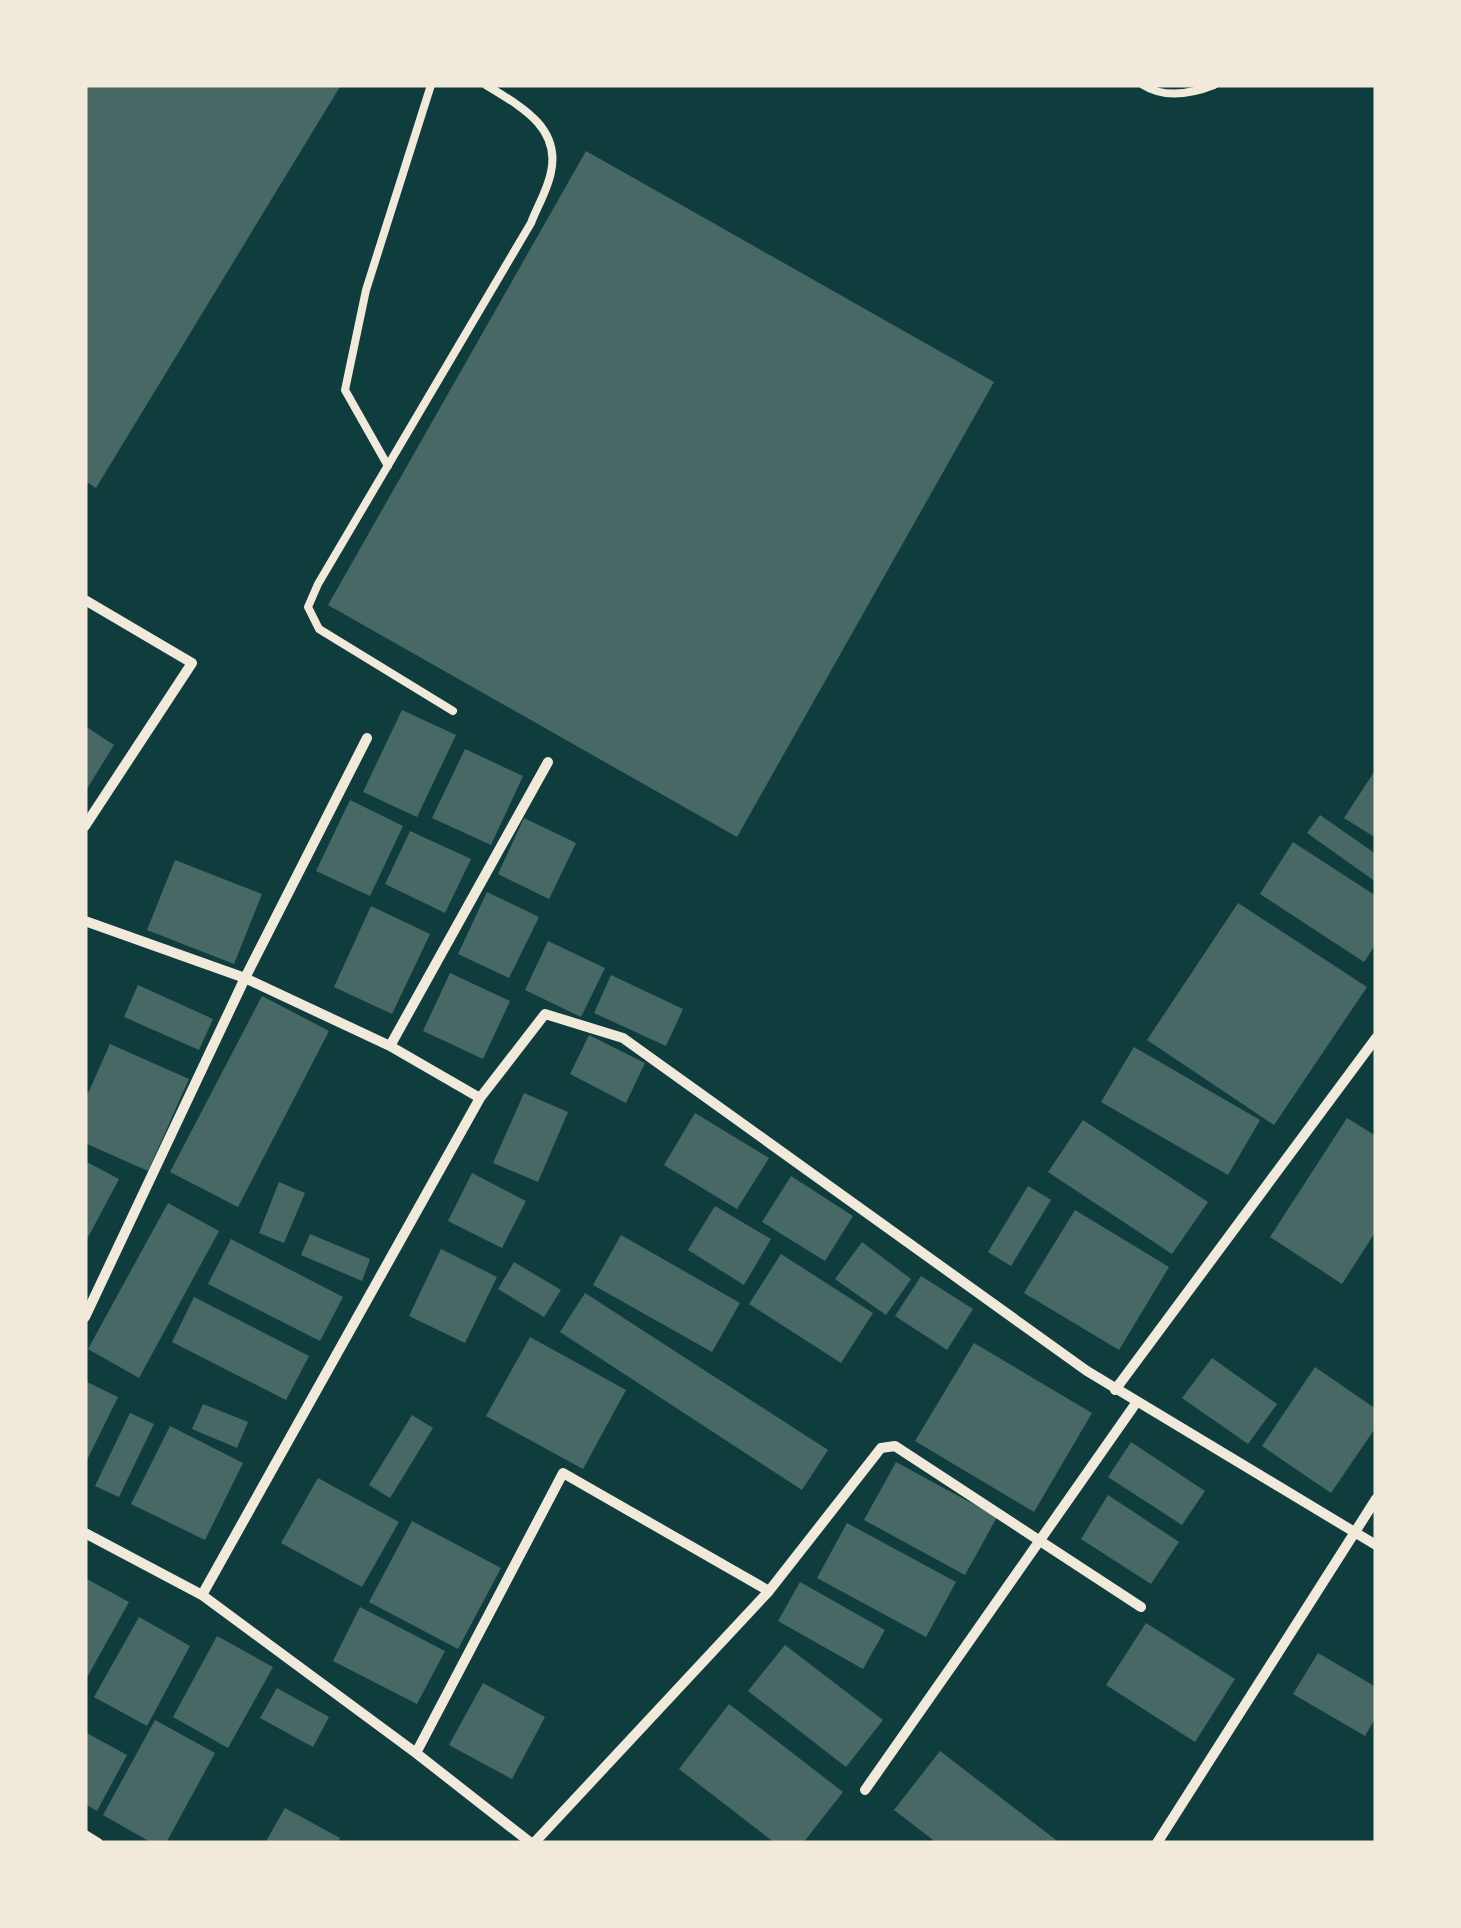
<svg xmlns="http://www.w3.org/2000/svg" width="1461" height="1928" font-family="'Fira Sans',sans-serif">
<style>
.building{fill:#486865}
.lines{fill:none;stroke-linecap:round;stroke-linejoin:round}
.service{stroke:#f1e9da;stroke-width:8}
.minor{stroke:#f1e9da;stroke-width:10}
</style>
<rect width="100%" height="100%" fill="#0f3d3e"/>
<path class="building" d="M85 85H341L96 488 85 481Z
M586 151 994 382 737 837 328 605Z
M402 710 456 735 417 817 363 792Z
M85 726 114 745 85 792Z
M465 749 523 776 491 845 432 818Z
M1376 769V838L1344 818Z
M350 800 403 826 370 896 316 871Z
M1320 815 1376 854V882L1307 833Z
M524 818 576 843 549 899 498 874Z
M410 831 471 859 445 913 385 884Z
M1293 842 1376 896V944L1364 962 1260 894Z
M175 860 262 894 234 964 147 930Z
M487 892 539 917 509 978 458 954Z
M1238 903 1367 987 1274 1125 1147 1040Z
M371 906 430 934 392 1014 334 987Z
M548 941 605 968 581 1017 525 990Z
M450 973 510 1001 483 1059 423 1031Z
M611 975 683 1009 666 1046 594 1013Z
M138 985 213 1019 199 1050 124 1017Z
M262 996 329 1031 238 1207 170 1172Z
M589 1035 645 1063 626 1103 570 1074Z
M110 1044 189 1079 148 1171 85 1143V1100Z
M1134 1047 1260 1120 1228 1175 1101 1102Z
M524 1093 568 1112 538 1182 493 1163Z
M695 1113 769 1158 737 1209 664 1165Z
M1347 1118 1376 1136V1231L1342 1284 1270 1237Z
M1083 1120 1208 1202 1172 1254 1048 1172Z
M85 1161 119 1179 85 1243Z
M472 1173 526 1201 502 1248 448 1221Z
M791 1176 853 1216 825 1261 762 1222Z
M279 1182 305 1193 284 1243 259 1233Z
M1028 1186 1051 1200 1011 1266 988 1252Z
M168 1203 219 1231 139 1378 88 1349Z
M715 1206 771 1239 744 1285 688 1250Z
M1075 1210 1169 1267 1119 1350 1024 1293Z
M310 1234 370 1259 362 1281 301 1255Z
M621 1235 740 1303 712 1352 593 1285Z
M231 1239 343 1297 320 1341 208 1284Z
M862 1242 911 1279 886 1315 835 1279Z
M441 1249 497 1277 465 1343 409 1316Z
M781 1254 873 1313 841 1363 749 1304Z
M514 1262 561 1290 544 1317 498 1289Z
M921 1276 973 1309 947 1350 895 1316Z
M585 1293 828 1450 802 1490 560 1332Z
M194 1297 309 1356 286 1400 172 1342Z
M530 1337 626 1390 583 1469 486 1416Z
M974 1343 1092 1413 1034 1512 915 1441Z
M1212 1358 1277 1404 1248 1444 1182 1398Z
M1315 1367 1376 1409V1427L1331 1493 1262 1446Z
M85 1381 118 1397 85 1464Z
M203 1404 248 1422 237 1448 192 1429Z
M130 1413 154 1424 119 1497 95 1486Z
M412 1415 433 1428 390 1498 369 1485Z
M170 1426 243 1463 205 1540 131 1504Z
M1131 1442 1205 1491 1182 1525 1108 1477Z
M896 1462 997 1517 965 1575 864 1520Z
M318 1478 399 1522 362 1587 281 1543Z
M1108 1495 1179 1542 1151 1584 1081 1539Z
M412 1521 501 1568 458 1649 369 1602Z
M847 1523 956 1582 926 1637 817 1578Z
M85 1578 129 1602 85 1681Z
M800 1582 885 1630 863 1669 778 1621Z
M360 1607 445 1651 417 1704 333 1661Z
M139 1617 190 1646 147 1726 94 1697Z
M1146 1623 1235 1679 1195 1742 1106 1685Z
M217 1636 273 1667 228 1748 173 1717Z
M785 1645 883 1720 846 1767 748 1691Z
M1318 1653 1376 1687V1717L1365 1736 1293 1694Z
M483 1683 545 1717 512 1779 449 1745Z
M277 1688 329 1717 313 1747 260 1718Z
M729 1704 843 1792 803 1843H775L679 1769Z
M155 1720 215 1753 166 1843H152L103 1815Z
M85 1732 127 1755 97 1811 85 1804Z
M940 1751 1060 1843H937L894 1810Z
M285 1808 340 1838 338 1843H265Z"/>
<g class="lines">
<path class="service" d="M1143 85C1165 99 1191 94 1214 85
M388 466 345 390 366 290 431 85
M453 711 319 629 308 607 318 584 531 223C537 207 548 189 551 172 561 126 518 105 486 85"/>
<path class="minor" d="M85 600 192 663 85 826
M85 921 245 978 367 738
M390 1046 548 762
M480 1098 545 1014 623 1038 1087 1371 1376 1545
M85 1317 245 978 390 1046 480 1098 202 1595 85 1533
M1115 1390 1376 1038
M769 1591 881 1448 895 1446 1141 1607
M202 1595 416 1753 531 1843
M416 1753 563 1473 769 1591 534 1843
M865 1790 1136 1403
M85 1835 98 1843
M1157 1843 1376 1499"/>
</g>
<rect width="1461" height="1928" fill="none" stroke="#f1e9da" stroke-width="175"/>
</svg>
